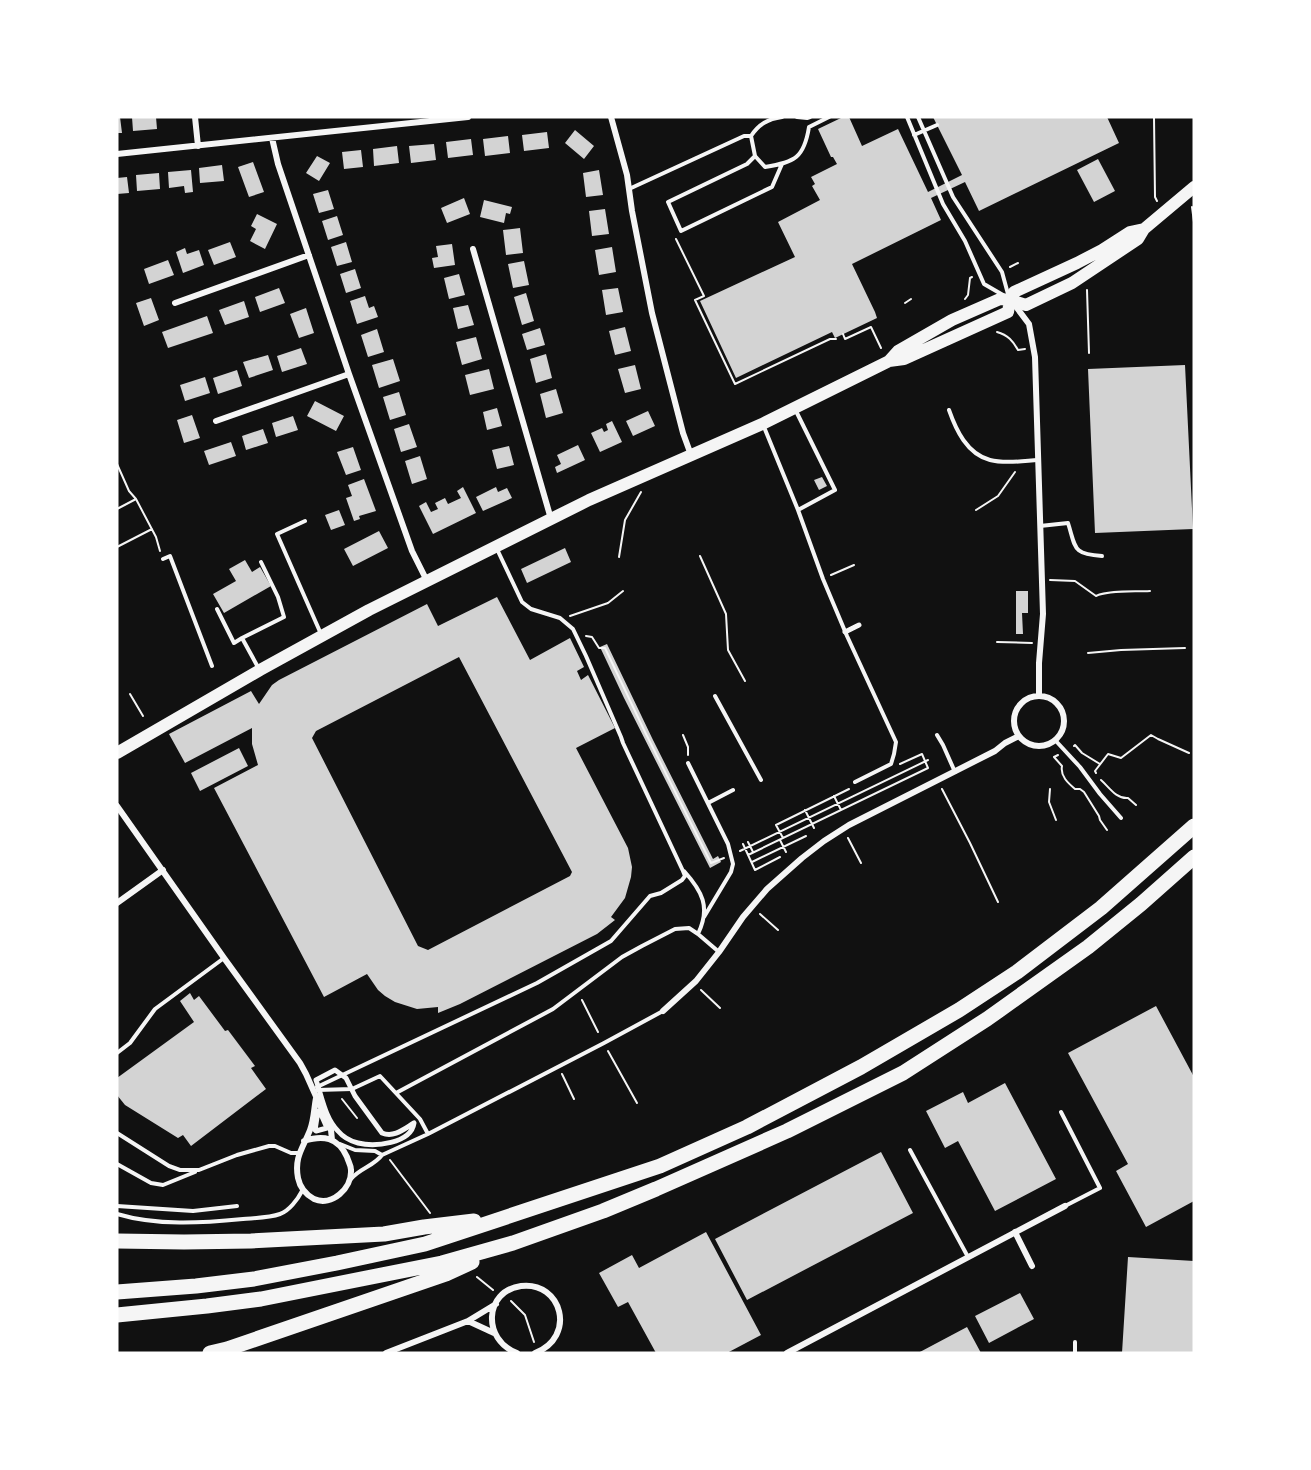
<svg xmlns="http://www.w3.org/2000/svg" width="1311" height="1470" font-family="Cabin,sans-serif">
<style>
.building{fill:#d3d3d3;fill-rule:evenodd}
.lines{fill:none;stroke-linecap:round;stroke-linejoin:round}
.path{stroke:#f5f5f5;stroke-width:2}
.service{stroke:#f5f5f5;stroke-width:4}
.pedestrian{stroke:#f5f5f5;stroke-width:5}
.minor{stroke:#f5f5f5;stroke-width:6}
.primary{stroke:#f5f5f5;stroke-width:12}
.motorway{stroke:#f5f5f5;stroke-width:15}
</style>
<rect width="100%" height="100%" fill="#111"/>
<path class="building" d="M117 117H120L122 133H117Z
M132 117H156L157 129 133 131Z
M843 117H849L862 146 898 129 928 192 962 175 933 117H1107L1119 143 979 211 965 182 931 198 941 220 852 264 875 312 877 318 835 338 832 332 736 378 700 301 795 257 778 222 820 200 812 186 815 184 811 177 837 164 833 157H831L818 129Z
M575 130 594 146 584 159 565 143Z
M547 132 549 148 524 151 522 135Z
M508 136 510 153 485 156 483 139Z
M471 139 473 155 448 158 446 142Z
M434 144 436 160 411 163 409 146Z
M397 146 399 163 374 166 373 149Z
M361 150 363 167 344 169 342 152Z
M317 156 330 163 319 181 306 173Z
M1098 159 1115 191 1094 202 1077 170Z
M253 162 264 192 249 197 238 167Z
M222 165 224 181 200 183 199 168Z
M191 170 193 192 185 193 184 186 169 188 168 172Z
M599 170 603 195 586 197 583 173Z
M159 173 160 189 137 191 136 175Z
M127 177 129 193 117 194V178Z
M328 190 334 209 319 213 313 194Z
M464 198 470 214 447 223 441 208Z
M484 200 512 207 510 214 506 213 504 223 480 217Z
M605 209 609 234 592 236 589 211Z
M257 214 277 224 265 249 250 241 256 229 251 226Z
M337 216 343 235 328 240 322 221Z
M520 228 523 253 506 255 503 230Z
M230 242 236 257 214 265 208 250Z
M346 242 352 262 337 266 331 247Z
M452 244 455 265 434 268 432 258 438 257 436 246Z
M612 247 616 272 599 275 595 250Z
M185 248 187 254 199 250 204 265 183 273 176 252Z
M168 260 174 275 149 284 144 269Z
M524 261 529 285 513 288 508 264Z
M355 269 361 288 346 293 340 274Z
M459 274 465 295 449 299 444 278Z
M279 288 285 303 260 312 255 297Z
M618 288 623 312 606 315 602 290Z
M526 293 534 321 522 325 514 297Z
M365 296 369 308 374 306 378 317 357 324 350 301Z
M151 298 159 320 144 326 136 303Z
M244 301 249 317 225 325 219 310Z
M468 305 474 325 458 329 453 308Z
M306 308 314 333 299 338 290 314Z
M207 316 213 333 168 348 162 332Z
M625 327 631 351 615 355 609 331Z
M540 328 545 345 527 350 522 334Z
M377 329 384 352 368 357 361 335Z
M476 337 482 359 462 365 456 342Z
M301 348 307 364 282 372 277 356Z
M546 354 552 378 536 383 530 359Z
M268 355 273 370 249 378 243 362Z
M393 359 400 381 379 388 372 365Z
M635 365 641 389 625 393 618 369Z
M1185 365 1193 529 1095 533 1088 369Z
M489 369 494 389 470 395 465 375Z
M237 370 242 386 218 394 213 378Z
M205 377 210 393 185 401 180 385Z
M556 389 563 413 546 418 540 394Z
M399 392 406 415 390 420 383 397Z
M315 401 344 416 336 431 307 416Z
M497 408 502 426 487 430 483 412Z
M648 411 655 426 633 436 626 421Z
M192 415 200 438 184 443 177 420Z
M293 416 298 430 276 437 272 423Z
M612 421 622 442 600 452 591 433 602 428 604 432 608 430 606 424Z
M409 424 417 447 401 452 394 429Z
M263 429 268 443 246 450 242 436Z
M231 442 236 456 209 465 204 451Z
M578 445 585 460 557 473 555 467 561 464 557 455Z
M509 446 514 465 497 469 492 450Z
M353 447 361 470 346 475 337 452Z
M420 456 427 479 412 484 405 461Z
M822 477 827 486 819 490 814 480Z
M364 479 376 511 359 516 360 519 354 521 346 498 352 496 348 485Z
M463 487 476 513 433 534 419 506 426 502 431 512 438 509 435 503 445 498 448 504 461 498 457 491Z
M496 487 498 492 507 488 512 498 483 511 476 497Z
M339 510 345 525 331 530 325 515Z
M379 531 388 548 353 566 344 549Z
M565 548 571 562 527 583 521 569Z
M245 560 252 572 260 567 271 586 224 613 213 594 236 581 229 569Z
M1016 591H1028V613H1022L1023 634H1016Z
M497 597 530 660 570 638 584 667 577 671 581 680 588 675 615 728 576 748 628 848 632 867 631 877 625 898 611 917 615 920 597 934 460 1004 438 1013V1007L417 1009 395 1002 385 996 378 990 367 974 324 997 214 788 258 765 252 744V728L185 763 169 734 251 691 259 704 272 685 279 680 427 604 438 626ZM459 657 572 872 570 876 428 950 418 946 312 738 316 731Z
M607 644 653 740 713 859 718 856 721 862 710 868 624 698 600 647Z
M239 748 248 766 200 791 191 773Z
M190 993 194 1000 199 996 225 1031 228 1030 255 1066 251 1068 266 1089 191 1146 183 1135 178 1138 125 1105 117 1095V1078L194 1022 180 1001Z
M1156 1006 1194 1077V1201L1146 1227 1116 1171 1128 1164 1068 1053Z
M1005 1083 1056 1179 995 1211 958 1141 945 1148 926 1111 963 1092 968 1103Z
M881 1152 913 1213 747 1300 715 1239Z
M706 1232 761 1335 727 1353H656L628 1302 618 1307 599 1273 632 1255 639 1268Z
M1128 1257 1194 1261V1353H1122Z
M1020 1293 1034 1319 989 1343 975 1316Z
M967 1327 981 1353H918Z"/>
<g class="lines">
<path class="path" d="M1154 117 1155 197 1157 201
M1192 207 1194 222
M676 239 704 296 695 300 735 384 830 339H836
M1010 267 1018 263
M1087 290 1089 353
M965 299 968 295 970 278 972 277
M905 303 911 299
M997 332C1008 335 1013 341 1018 350L1025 349
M843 334 845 339 871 327 881 348
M117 464 129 491 136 499 156 537 160 551
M117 509 136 499
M976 510 998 496 1015 472
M117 547 152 529
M700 556 726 614 728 650 745 681
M619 557 625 520 641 492
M831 575 854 565
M1050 580 1075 581 1096 596C1109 590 1134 592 1150 591
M570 616 608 603 623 591
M586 636 592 637 599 648H605L645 732 711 863 724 858
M997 642 1032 643
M1088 653 1121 650 1185 648
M130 694 143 716
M683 735 688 747V755
M1074 746 1075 745 1082 753 1100 764
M1058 755 1054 757 1062 766C1060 776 1068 783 1075 789H1080L1084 792 1099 816 1100 820 1107 830
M1096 773 1095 771 1108 754 1121 758 1151 735 1158 739 1189 753
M1101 780C1109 787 1116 799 1128 798L1136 805
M942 789 970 843 998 902
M1050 789 1049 802 1056 820
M834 796 841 810
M805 810 814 828
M783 838 776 825 849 789
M848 838 861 863
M780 840 786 852
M748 842 753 852
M743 844 755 870 780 857
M740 851 928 760
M748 855 928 768 922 754 900 764
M752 862 806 836
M760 914 778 930
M701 990 720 1008
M582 1000 598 1032
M608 1051 637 1103
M562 1074 574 1099
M342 1099 357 1118
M390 1160 430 1213
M477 1277 493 1290
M511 1301 525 1315 534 1342"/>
<path class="service" d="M782 117C768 119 759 124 751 136L755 156 765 167C795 162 804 158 809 127L829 117
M797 117 807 118 810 117
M907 117 943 204 965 241 984 284 1003 295
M918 117 953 197 1002 272 1008 294
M914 135 937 125
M755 156 747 164 668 202 681 231 772 187 782 164
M629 189 744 136H751
M795 409 835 490 798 510
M949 410C956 430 967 454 990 460 1005 464 1023 461 1038 460
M764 427 798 510 823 579 847 636 896 742 894 754 891 764 855 782
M305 521 277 534 321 634
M1040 526 1068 523C1076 548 1072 554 1102 556
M163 559 170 556 212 666
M217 609 234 643 242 638
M259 669 242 638 284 617 278 597 261 562
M715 696 761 780
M937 735 943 745 955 772
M1055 740 1080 767 1100 794 1121 818
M688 763 728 844 733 864 731 872 704 917
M708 803 733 790
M684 871C702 891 711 907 698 934L719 952
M117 1053 130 1043 155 1009 224 958
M317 1087 537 983 611 941 650 896 661 893 682 880 685 876 683 871 623 743 621 737 586 656 573 629 560 618 531 609 522 602 496 547
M317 1090 352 1089 380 1076 420 1119 428 1134
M396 1093 553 1009 622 957 642 946 675 929 689 928 698 934
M1061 1112 1100 1188 1065 1206
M117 1133 169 1166 180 1170H199L237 1155 269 1146H275L291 1153H299
M340 1144 355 1150 375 1151 382 1155
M910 1150 968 1257
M117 1164 151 1183 163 1185 195 1172
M351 1179C360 1168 374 1166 382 1155L428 1134 604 1043 663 1011
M117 1206 193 1211 237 1206
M117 1214C157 1226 202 1223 243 1219 255 1218 269 1218 280 1214 289 1211 298 1199 302 1191
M1075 1353V1342"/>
<path class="pedestrian" d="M845 632 859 625
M335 1070 346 1078 355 1096 382 1133C394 1138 404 1129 414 1123 411 1144 374 1147 358 1143 350 1141 343 1137 338 1131 325 1118 322 1097 316 1080Z
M318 1111 320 1112 327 1128 316 1131 315 1130Z"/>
<path class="minor" d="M195 117 198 146
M611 117 627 175 632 211 652 313 683 433 691 455
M272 138 278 164 349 374 412 551 427 581
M117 154 468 117
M473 249 551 519
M175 303 309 255
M1014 304 1029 324 1035 357 1043 614 1039 663V696
M216 421 349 374
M1014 721a25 25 0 1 1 50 0a25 25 0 1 1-50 0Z
M117 806 224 958 300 1063 306 1074 331 1130 332 1140
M117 903 163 870
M663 1011 696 981 719 952 743 917 767 889 802 858 824 841 849 825 995 751 1005 743 1019 736
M304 1141C323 1135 338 1137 347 1157 348 1161 351 1165 351 1170 352 1188 332 1207 314 1199 305 1194 300 1188 298 1178 294 1157 303 1148 310 1130 314 1120 314 1108 316 1098
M1015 1232 1032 1266
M468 1321 494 1333
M386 1353 468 1321 496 1304
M517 1353C482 1340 484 1291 521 1286 562 1281 577 1337 535 1353
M787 1353 1065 1206"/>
<path class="primary" d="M889 361 898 351 952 320 1000 299 1010 300 1026 305 1072 283 1138 239 1144 229 1194 187
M117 753 260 670 369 610 589 500 762 424 889 361 904 359 1008 312 1010 300 1014 292 1077 263 1102 250 1130 232 1144 229"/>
<path class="motorway" d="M117 1241 184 1242 251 1241 384 1234 424 1227 474 1221
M117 1292 196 1286 254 1279 337 1263 425 1244 660 1166 747 1127 861 1067 959 1010 1017 972 1101 908 1194 826
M117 1315 207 1306 261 1299 442 1263 513 1243 603 1211 656 1189 787 1131 903 1073 987 1019 1088 947 1141 904 1194 857
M210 1353 227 1349 446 1274 472 1262"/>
</g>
<rect width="1311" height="1470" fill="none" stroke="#ffffff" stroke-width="237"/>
</svg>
